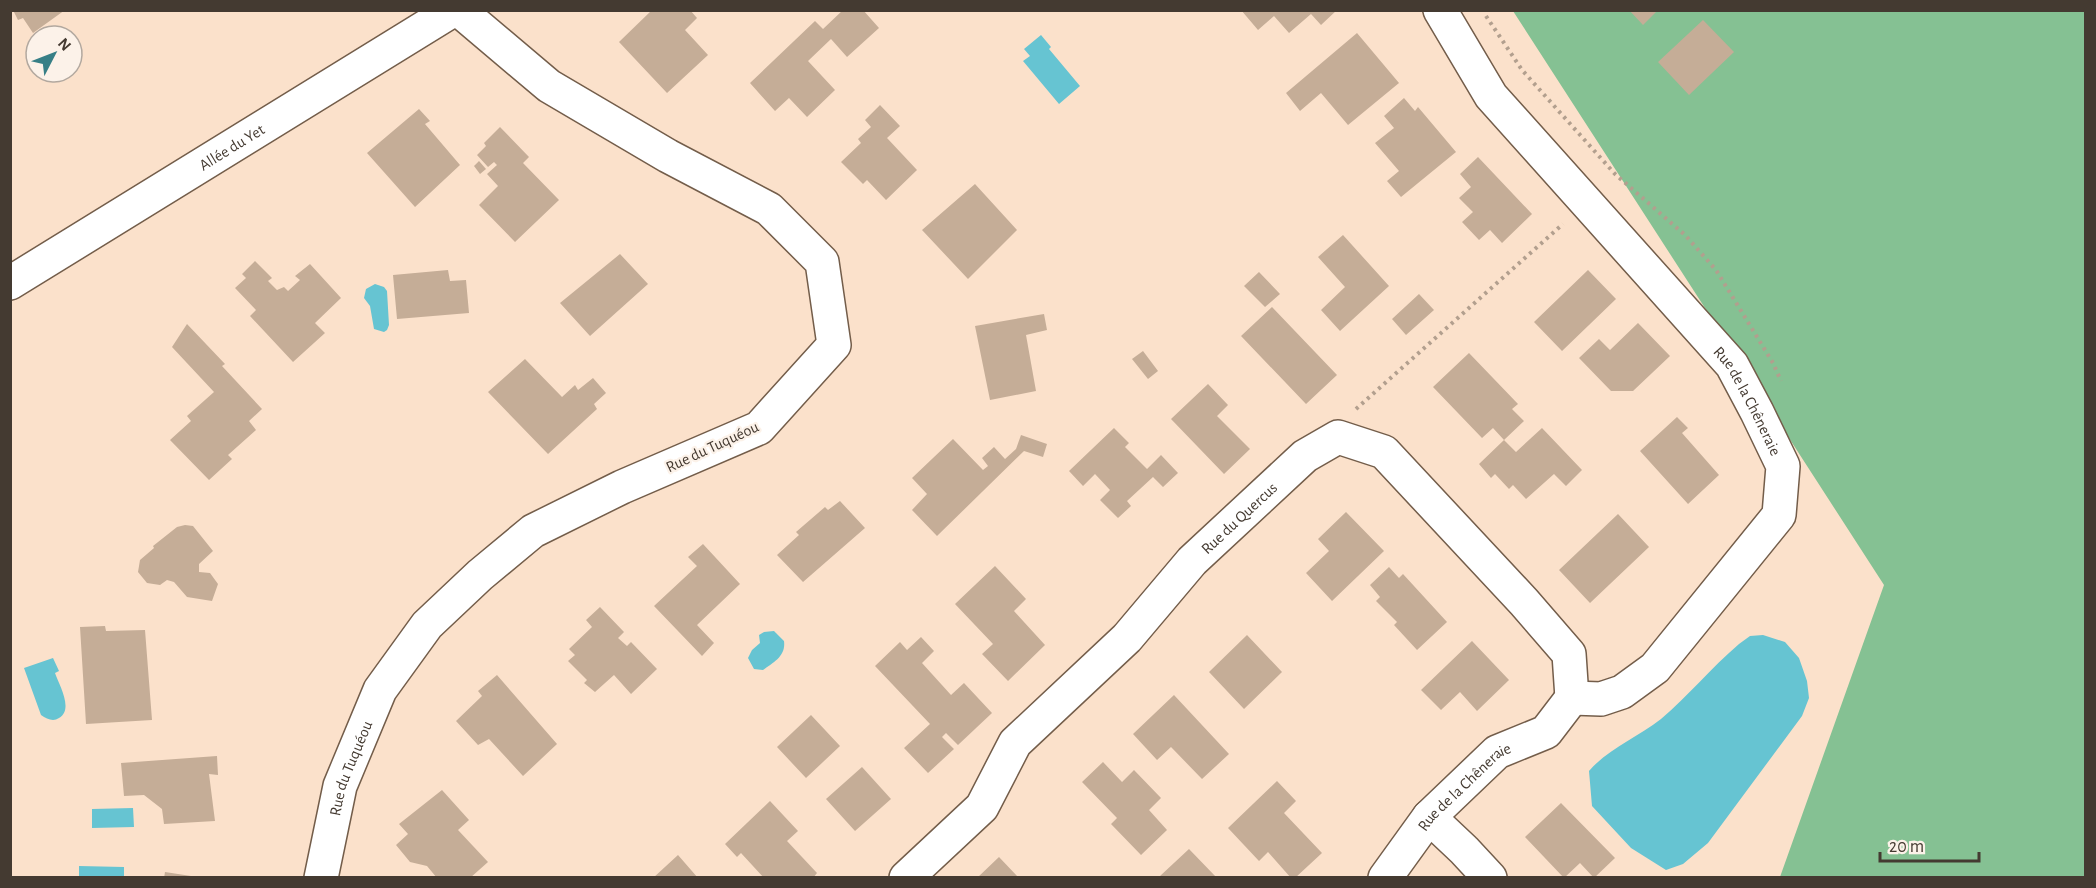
<svg xmlns="http://www.w3.org/2000/svg" width="2096" height="888" font-family="'Alegreya Sans',sans-serif">
<style>
.forest{fill:#85c193}
.water{fill:#66c4d2}
.building{fill:#c5ad97}
.lines{fill:none;stroke-linecap:round;stroke-linejoin:round}
.minor-casing{stroke:#735d4a;stroke-width:36}
.path{stroke:#b29f8e;stroke-width:4;stroke-dasharray:3 4.5;stroke-linecap:butt}
.minor{stroke:#fff;stroke-width:33}
.labels{text-anchor:middle;stroke-width:4.5;stroke-linejoin:round;paint-order:stroke}
.street-label{font-size:16px;fill:#443a31;stroke:#fcf2e9}
</style>
<rect width="100%" height="100%" fill="#fbe1cb"/>
<path class="forest" d="M1513 11H2085V877H1780L1884 585Z"/>
<path class="water" d="M1041 35 1051 47 1049 49 1080 86 1059 104 1023 61 1030 56 1024 49Z
M375 284 384 287 387 291 389 325 387 330 384 332 374 329 370 306 364 298 366 289Z
M774 631 784 641C786 656 774 662 763 670L754 669 748 658 752 650 760 643 759 635 764 632Z
M1763 635 1785 642 1799 658 1807 681 1809 698 1802 716 1708 843 1683 864 1666 870 1631 848 1592 806 1589 771C1609 748 1637 738 1661 719 1688 696 1711 668 1739 644L1750 636Z
M53 658 59 671 55 673C59 685 74 709 59 718 53 722 47 719 41 715L24 668Z
M133 808 134 827 92 828V809Z
M79 866 124 867V877H79Z"/>
<path class="building" d="M13 10H65L33 33 23 18 18 20Z
M652 10H690L697 18 685 30 708 55 667 93 619 42Z
M843 10H863L879 28 847 57 831 39 808 61 835 90 807 117 789 98 775 111 750 83 815 21 823 29Z
M1241 10H1337L1321 25 1311 14 1289 33 1274 16 1258 30Z
M1629 10H1658L1643 25Z
M1703 20 1734 52 1689 95 1658 62Z
M1357 33 1399 83 1348 125 1321 93 1300 111 1286 93Z
M1404 98 1415 111 1418 107 1456 152 1401 197 1387 181 1399 171 1375 143 1394 128 1384 116Z
M880 105 900 126 887 138 917 170 886 200 867 180 863 184 841 162 861 143 858 139 871 127 865 120Z
M419 109 430 121 425 124 460 165 415 207 367 153Z
M500 127 529 157 523 163 559 200 515 242 479 205 498 186 487 174 497 165 494 162 488 167 477 155 486 146 484 143Z
M1478 157 1532 214 1502 243 1490 230 1479 240 1462 222 1473 212 1459 198 1471 187 1460 174Z
M479 161 486 169 480 174 474 166Z
M975 184 1017 230 968 279 922 230Z
M1343 235 1389 286 1340 331 1321 310 1345 287 1318 257Z
M620 254 648 284 590 336 560 303Z
M255 261 272 278 268 281 277 290 284 287 288 291 300 280 295 276 310 264 341 298 315 323 325 333 293 362 250 316 256 310 235 288 246 278 242 274Z
M448 270 450 281 466 280 469 313 397 319 393 275Z
M1588 270 1616 299 1562 351 1534 322Z
M1259 272 1280 294 1265 307 1244 286Z
M1419 294 1434 310 1406 335 1392 319Z
M1272 307 1337 375 1306 404 1241 336Z
M1044 314 1047 330 1026 335 1036 391 990 400 975 326Z
M1638 323 1670 356 1633 391H1611L1579 358 1599 339 1610 350Z
M187 324 225 364 222 366 262 409 249 421 256 430 228 455 232 459 209 480 170 440 191 421 187 416 214 392 172 347Z
M1143 351 1158 371 1148 379 1132 359Z
M1469 353 1518 404 1512 409 1524 421 1504 440 1493 428 1482 438 1433 387Z
M525 359 562 397 575 385 578 390 593 378 606 393 594 404 597 409 548 454 488 392Z
M1208 384 1228 405 1217 416 1250 449 1224 474 1171 419Z
M1677 417 1688 428 1682 433 1719 475 1688 504 1640 451Z
M1114 428 1129 443 1125 447 1147 469 1161 455 1178 473 1163 487 1153 477 1127 501 1131 506 1118 518 1100 500 1110 490 1095 474 1083 486 1069 471Z
M1542 428 1582 470 1566 486 1554 474 1526 499 1513 485 1509 489 1495 474 1491 478 1479 464 1504 440 1516 452Z
M1021 435 1047 444 1043 457 1024 451 937 536 912 510 927 494 912 478 953 439 983 470 988 466 982 458 994 447 1005 459 1016 449Z
M840 501 865 528 803 582 777 555 799 535 796 532 825 507 828 510Z
M1346 512 1384 551 1332 601 1306 573 1329 551 1318 539Z
M1618 514 1649 547 1590 603 1559 570Z
M185 525 193 526 213 551 199 564V572L210 573 218 584 212 601 187 597 174 582 167 580 160 585 147 583 138 572 140 560 154 548 153 546 177 527Z
M703 544 740 584 697 625 714 643 702 656 654 606 697 566 688 557Z
M995 566 1026 599 1014 611 1045 645 1008 681 982 654 993 644 955 604Z
M1389 567 1399 578 1403 574 1447 622 1417 650 1394 625 1397 622 1376 601 1380 597 1370 585Z
M600 607 624 632 618 638 627 646 631 642 657 669 631 694 614 675 595 692 584 683 587 680 568 661 575 655 569 649 592 627 586 620Z
M105 626 106 631 145 630 152 720 86 724 80 627Z
M1247 635 1282 672 1244 709 1209 672Z
M921 637 934 651 922 663 951 695 964 683 992 713 958 745 946 733 942 737 954 749 928 773 904 748 930 724 875 666 900 642 907 650Z
M1472 641 1509 680 1477 711 1460 692 1441 710 1421 690Z
M497 675 557 744 523 776 489 739 478 745 456 721 482 696 478 691Z
M1174 695 1229 754 1202 779 1171 747 1157 760 1133 734Z
M811 715 840 746 806 778 777 747Z
M217 756 218 775 209 774 215 821 164 824 162 809 144 795 124 796 121 763Z
M1103 762 1122 782 1134 770 1161 798 1149 810 1167 830 1141 855 1111 824 1117 818 1082 782Z
M862 767 891 799 855 831 826 799Z
M1277 781 1296 801 1284 813 1322 853 1295 878H1291L1268 852 1259 861 1228 828Z
M442 790 469 820 458 830 488 862 470 878H437L427 866 410 862 396 845 408 834 399 824Z
M770 801 798 831 787 841 817 873 813 878H764L741 853 737 857 725 844Z
M1561 803 1615 858 1594 878 1580 863 1564 878 1525 837Z
M1189 849 1217 878H1162L1160 876Z
M678 855 698 878H653Z
M999 857 1019 878H977Z
M165 872 191 876V878H164Z"/>
<g class="lines">
<g class="minor-casing">
<g id="minor">
<path id="s1" d="M1440 10 1491 96 1732 365 1757 412 1783 466 1779 515 1655 668 1622 692 1601 699 1572 698"/>
<path id="s2" d="M10 283 453 10"/>
<path d="M1429 817 1464 850 1490 878"/>
<path id="s3" d="M321 878 340 786 380 690 427 625 480 575 533 531 622 487 759 428 834 345 822 262 769 209 668 156 549 86 459 10"/>
<path id="s4" d="M906 878 982 807 1015 743 1127 638 1192 561 1305 456 1338 437 1384 452 1524 602 1569 654 1572 698"/>
<path id="s5" d="M1385 878 1429 817 1497 752 1546 732 1572 698"/>
</g>
</g>
<path class="path" d="M1486 16 1522 70 1615 174 1685 235 1716 270 1773 363 1781 381
M1356 409 1563 224"/>
<use href="#minor" class="minor"/>
</g>
<g class="labels">
<g class="street-label">
<text dy="6" stroke="none"><textPath href="#s2" startOffset="260">Allée du Yet</textPath></text>
<text dy="6" stroke="none"><textPath href="#s1" startOffset="500">Rue de la Chêneraie</textPath></text>
<text transform="translate(712 446) rotate(-25)" y="6">Rue du Tuquéou</text>
<text dy="6" stroke="none"><textPath href="#s4" startOffset="494">Rue du Quercus</textPath></text>
<text dy="6" stroke="none"><textPath href="#s3" startOffset="114">Rue du Tuquéou</textPath></text>
<text dy="6" stroke="none"><textPath href="#s5" startOffset="122">Rue de la Chêneraie</textPath></text>
</g>
</g>
<rect width="2096" height="888" fill="none" stroke="#443a31" stroke-width="24"/>
<g transform="translate(54 54) rotate(48)"><circle r="28" fill="#fcf2e9" stroke="#b2a89f" stroke-width="1.5"/>
<path d="M0-4.5L10 22L0 15L-10 22Z" fill="#377f86"/>
<text y="-9" font-size="16" font-weight="bold" text-anchor="middle" fill="#443a31">N</text>
</g>
<path d="M1880 852v9h99v-9" fill="none" stroke="#443a31" stroke-width="3"/>
<text x="1889" y="852" font-size="18" fill="#443a31" stroke="#fcf2e9" stroke-width="4.5" paint-order="stroke">20 m</text>
</svg>
